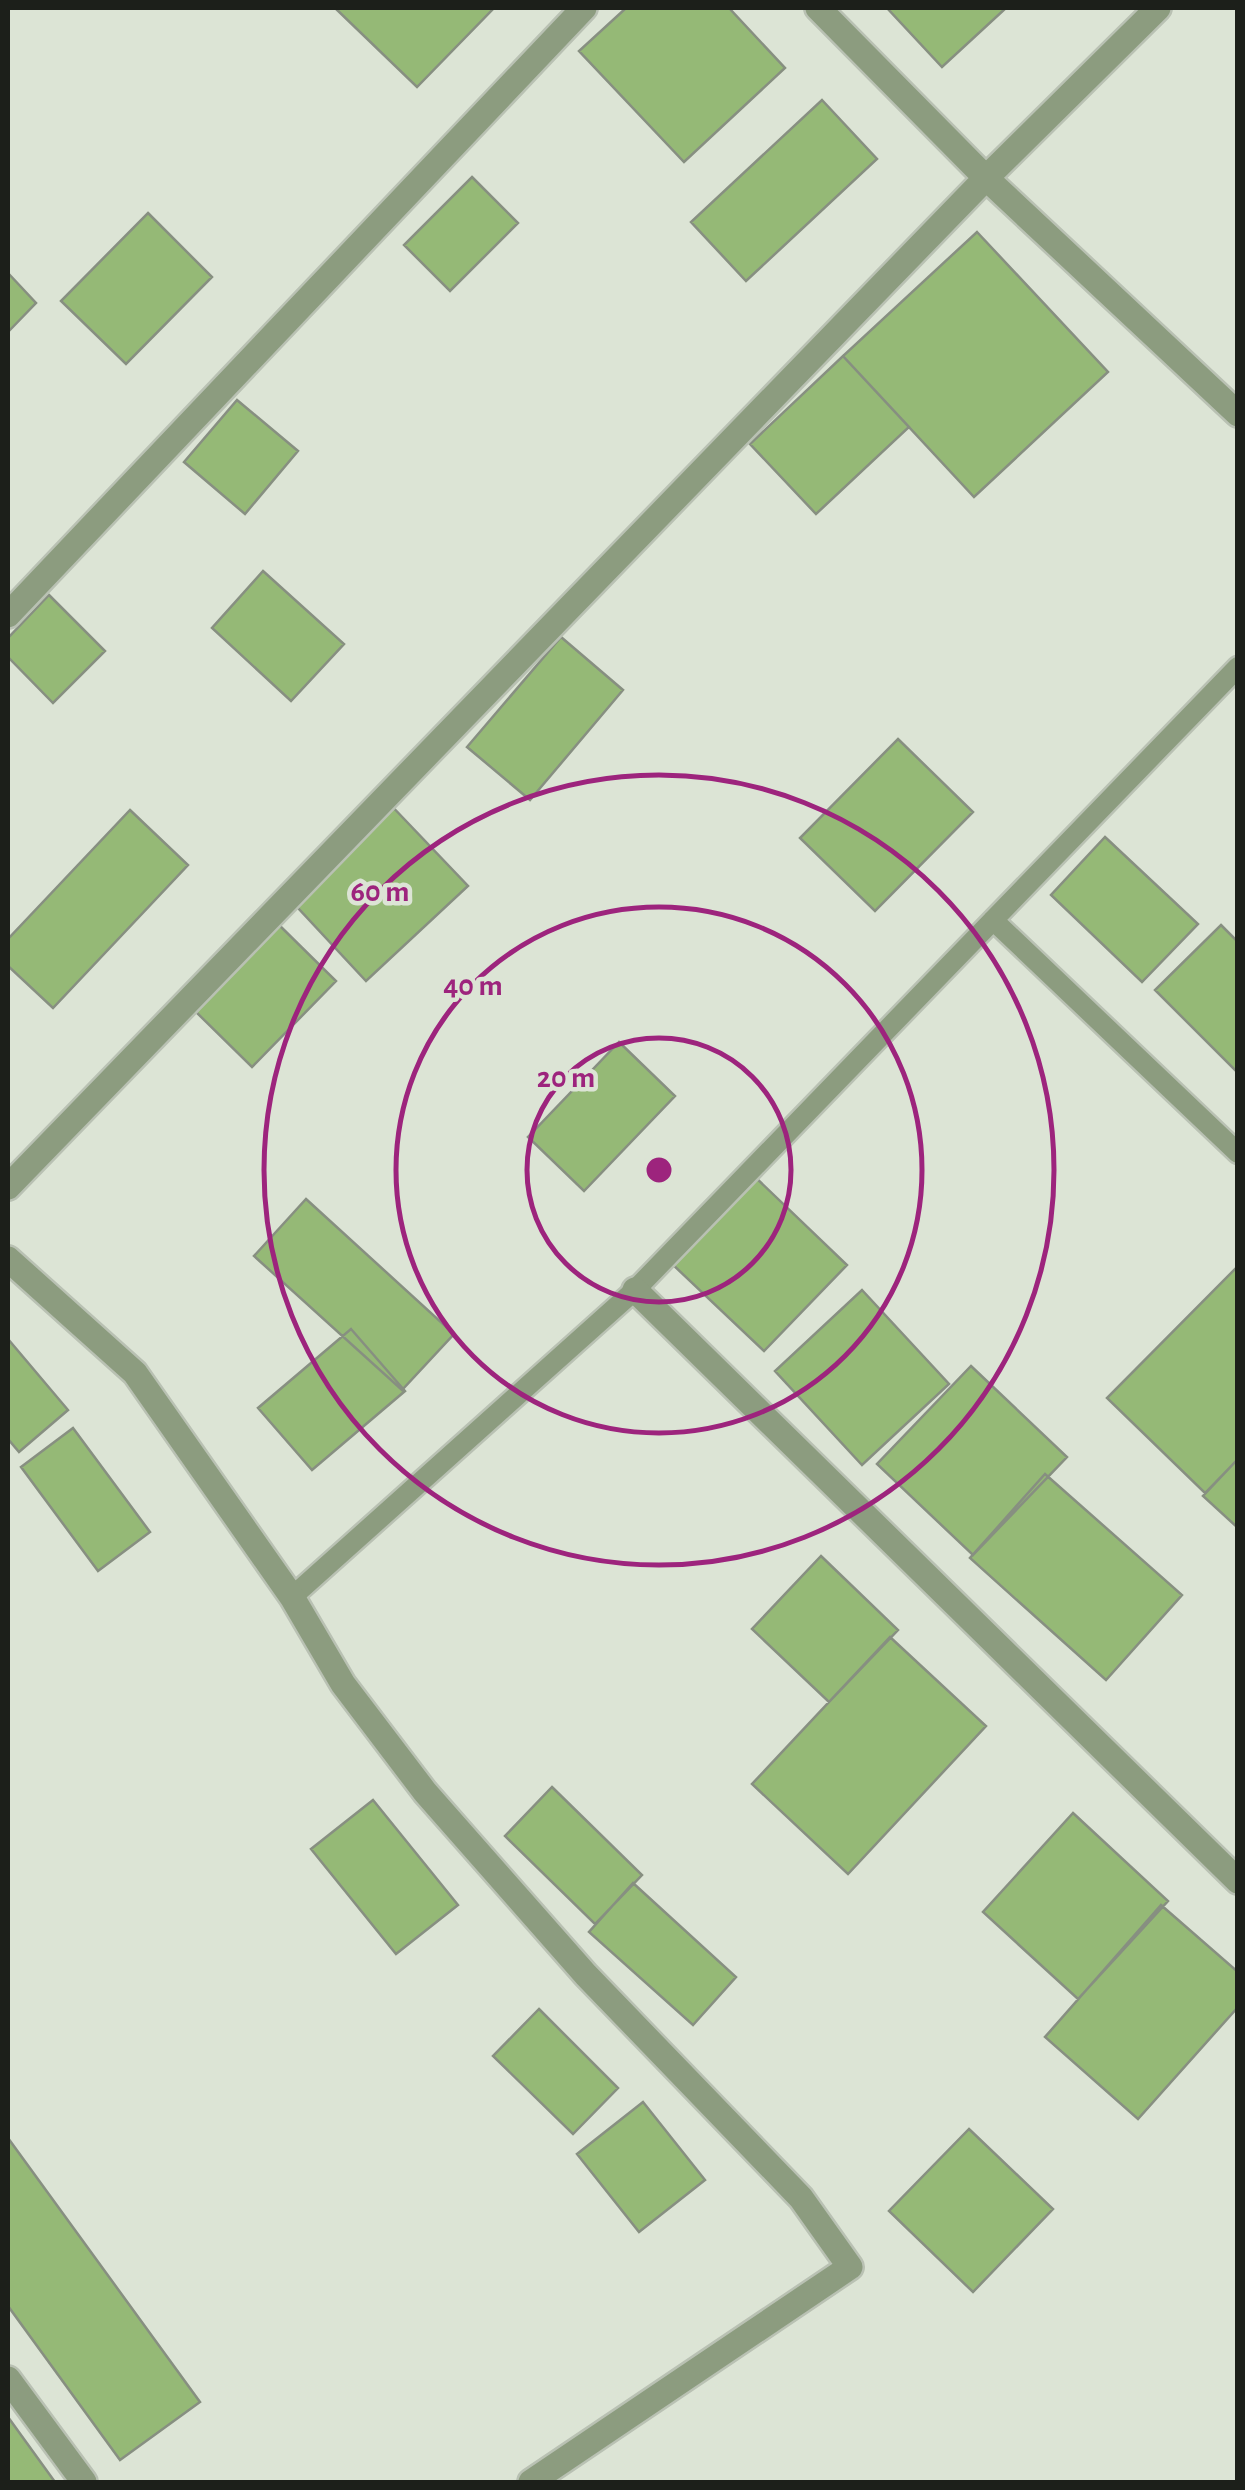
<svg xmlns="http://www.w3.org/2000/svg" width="1245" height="2490" font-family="'Alegreya Sans',sans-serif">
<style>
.building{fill:#95b976;stroke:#878f81;stroke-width:2.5}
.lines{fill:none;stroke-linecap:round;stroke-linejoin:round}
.lane-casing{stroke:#b9c1b3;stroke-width:25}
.street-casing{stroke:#b9c1b3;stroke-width:30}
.lane{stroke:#8c9c7f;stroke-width:20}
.street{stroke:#8c9c7f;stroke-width:25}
.ring{fill:none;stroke:#9d247d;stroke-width:5}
.centre{fill:#9d247d;stroke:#dce4d5;stroke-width:5}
.ring-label{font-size:30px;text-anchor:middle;font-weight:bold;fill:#9d247d;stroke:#dce4d5;stroke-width:9;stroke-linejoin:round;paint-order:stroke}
</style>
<rect width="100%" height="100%" fill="#dce4d5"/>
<path class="building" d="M335 8H494L417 87Z
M626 8H729L785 68 684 162 579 51Z
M887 8H1006L942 67Z
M822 100 877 159 746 281 691 222Z
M472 177 518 223 450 291 404 245Z
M148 213 212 277 126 364 61 301Z
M977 232 1108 372 974 497 843 356Z
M8 273 36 303 8 332Z
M843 356 909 427 816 514 750 444Z
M237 400 298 451 245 514 184 462Z
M263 571 344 644 291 701 212 628Z
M49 595 105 651 53 703 8 657V638Z
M561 637 623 690 530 800 467 747Z
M898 739 973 812 875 911 800 838Z
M386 800 468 886 366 981 285 894Z
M130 810 188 865 53 1008 8 966V939Z
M1105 837 1198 924 1142 982 1051 895Z
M276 922 336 981 252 1067 192 1008Z
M1221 925 1238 942V1073L1155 990Z
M619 1042 675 1096 584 1191 528 1137Z
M753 1175 847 1265 764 1351 670 1262Z
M306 1199 454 1334 402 1390 254 1256Z
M1238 1266V1459L1205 1493 1107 1398Z
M862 1290 949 1384 862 1465 775 1371Z
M351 1329 405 1391 312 1470 258 1408Z
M8 1339 68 1410 19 1452 8 1439Z
M971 1366 1067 1457 973 1555 877 1464Z
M73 1428 150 1532 98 1571 21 1467Z
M1238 1459V1528L1203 1496Z
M1045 1474 1182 1595 1106 1680 970 1558Z
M821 1556 898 1630 829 1702 752 1629Z
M890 1637 986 1726 848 1874 752 1784Z
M552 1787 642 1875 595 1924 505 1836Z
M373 1800 458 1905 396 1954 311 1849Z
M1073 1813 1168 1901 1078 1999 983 1912Z
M633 1883 736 1977 693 2025 589 1932Z
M1161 1905 1238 1972V2007L1138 2119 1045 2037Z
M539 2009 618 2088 573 2134 493 2056Z
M643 2102 705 2180 639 2232 577 2154Z
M969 2129 1053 2209 973 2292 889 2211Z
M8 2138 200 2402 120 2460 8 2306Z
M8 2417 55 2482H8Z"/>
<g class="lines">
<g class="lane-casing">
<path id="lane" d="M993 920 1238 1153
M292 1597 635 1290 1238 667"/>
</g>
<g class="street-casing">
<path id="street" d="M818 8 986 178 1238 414
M8 615 584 8
M8 1187 986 178 1158 8
M8 1259 135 1373 292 1597 343 1684 425 1792 586 1975 801 2198 850 2267 531 2482
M635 1290 1238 1881
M8 2379 84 2482"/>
</g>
<use href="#lane" class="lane"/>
<use href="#street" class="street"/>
</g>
<g class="ring">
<circle cx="659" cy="1170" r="132"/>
<circle cx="659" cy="1170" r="263"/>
<circle cx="659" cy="1170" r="395"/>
</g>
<circle cx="659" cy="1170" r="15" class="centre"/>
<g class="ring-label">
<text x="380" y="901">60 m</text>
<text x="473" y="995">40 m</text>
<text x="566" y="1087">20 m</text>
</g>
<rect width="1245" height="2490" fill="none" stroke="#1c1f1a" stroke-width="20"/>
</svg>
